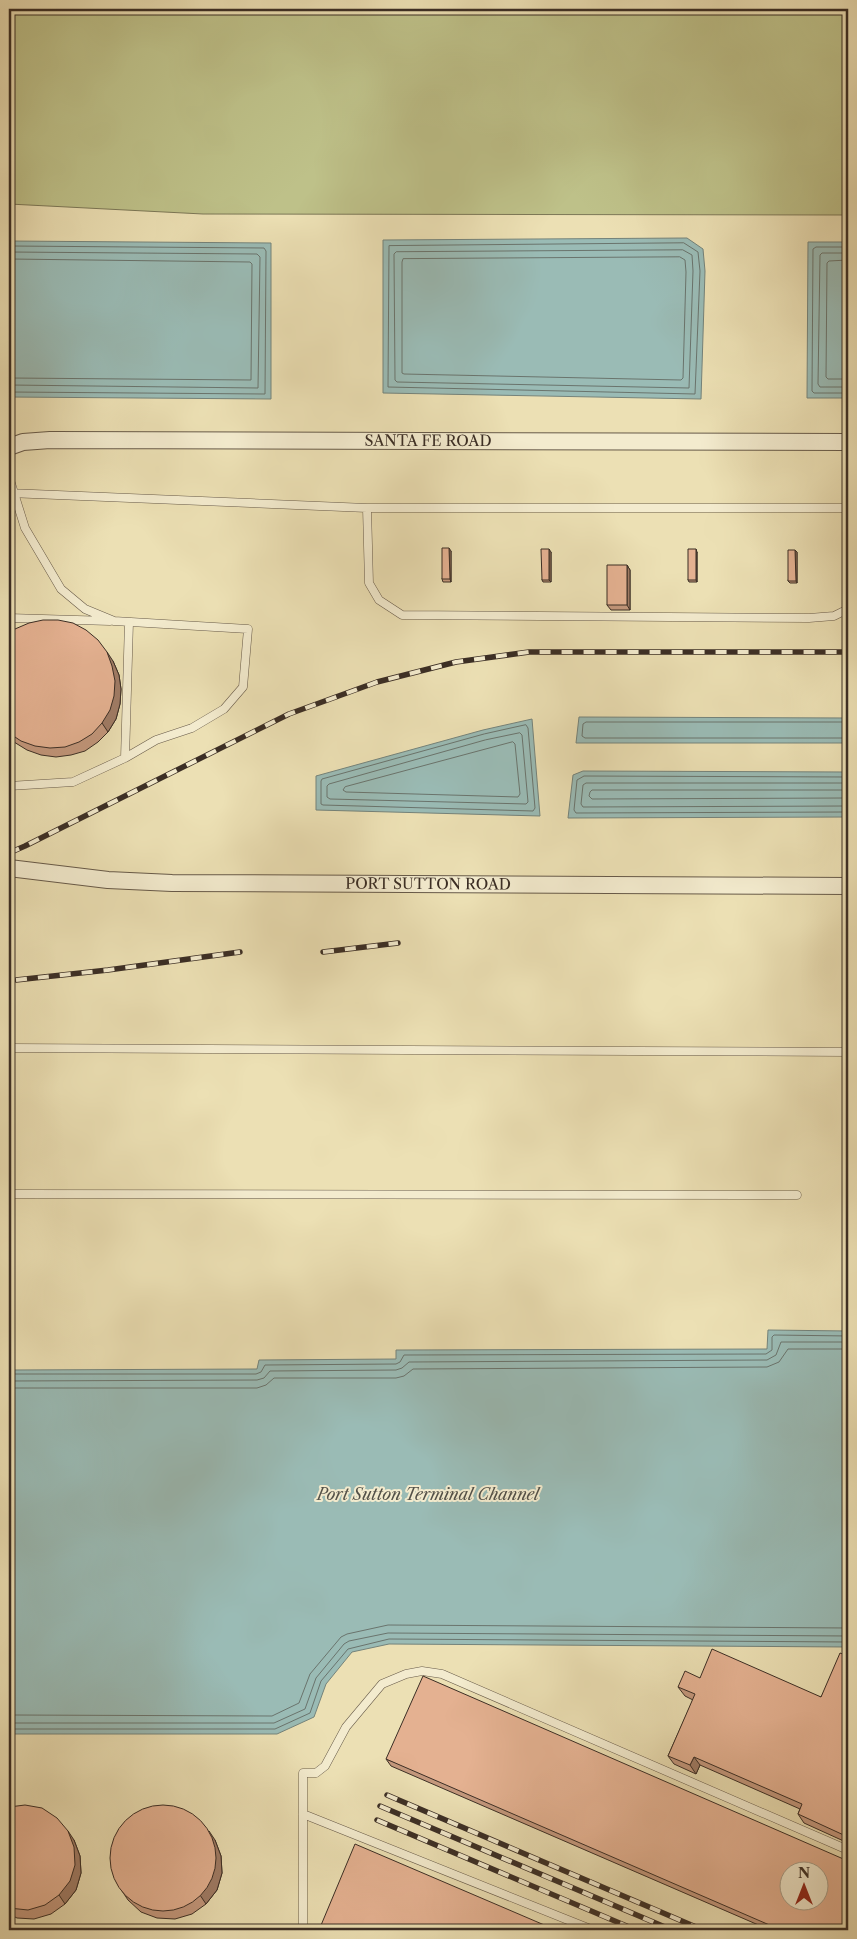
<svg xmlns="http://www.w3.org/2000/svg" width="857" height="1939" font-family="'Libre Caslon Text',serif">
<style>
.green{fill:#bec189;stroke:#7c7857}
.water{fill:#9abbb5;stroke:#74837b}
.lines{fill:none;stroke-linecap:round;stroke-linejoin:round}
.shore{stroke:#6a746d;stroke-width:1}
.service-casing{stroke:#675a49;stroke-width:9}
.minor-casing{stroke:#675a49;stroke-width:18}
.service{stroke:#f3ebce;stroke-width:8}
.minor{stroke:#f3ebce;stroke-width:16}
.rail-casing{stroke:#3b2e25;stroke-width:5.5}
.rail{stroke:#f3ebce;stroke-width:4;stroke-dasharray:11;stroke-linecap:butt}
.wall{fill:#c4987d;stroke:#3b2e25}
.shaded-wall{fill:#a07c66;stroke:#3b2e25}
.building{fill:#e4b191;stroke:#3b2e25;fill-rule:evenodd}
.labels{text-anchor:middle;stroke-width:4;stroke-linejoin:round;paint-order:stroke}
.street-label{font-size:15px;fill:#3b2e25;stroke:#f3ebce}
.water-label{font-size:16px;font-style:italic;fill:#535149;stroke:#f3ebce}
</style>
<rect width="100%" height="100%" fill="#ece0b4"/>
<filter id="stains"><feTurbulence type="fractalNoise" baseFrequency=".004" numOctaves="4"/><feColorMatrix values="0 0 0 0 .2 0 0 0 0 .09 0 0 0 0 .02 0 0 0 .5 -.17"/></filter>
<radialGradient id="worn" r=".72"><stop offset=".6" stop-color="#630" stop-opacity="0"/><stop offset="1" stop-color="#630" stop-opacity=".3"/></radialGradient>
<path class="green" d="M9 9H848V215L203 214 9 204Z"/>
<path class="water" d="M687 238 703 249 705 271 701 399 383 393V240Z
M9 241 271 243V399L9 397Z
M808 242H848V398H807Z
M579 717 848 718V743H576Z
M532 719 540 816 316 810V776L483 730Z
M583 771 848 772V817L568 818 573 775Z
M768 1330 848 1331V1647L389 1644 352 1652 326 1684 314 1717 277 1734H9V1370L257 1369 259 1360 396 1359V1350L767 1349Z"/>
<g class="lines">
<path class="shore" d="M684 243 698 252 700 271 695 394 388 387 389 246Z
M9 246 264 248 266 251 265 394 9 392
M848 247H816L813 249 812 391 814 393H848
M683 250 692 255 693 271 689 388 397 382 395 380 394 254 396 252Z
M9 252 257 254 260 257 258 388 9 385
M848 253H822L820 255 818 384 820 387H848
M680 257 685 260 686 272 683 378 681 380 404 374 402 373V262L403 259Z
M9 259 250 262 252 264 251 380 9 378
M848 260 829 261 827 263 826 377 828 379H848
M848 722H586L583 724 582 736 585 738H848
M526 725 528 728 535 808 533 811 323 805 321 804V781L322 779 484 734Z
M520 733 522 735 528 802 526 804 330 799 327 797V786L329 784 485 740Z
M513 742 515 744 520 794 518 797 346 792 343 790 345 787Z
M848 777 584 776 577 780 574 810 576 813 848 812
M848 783H586L583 785 581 804 583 807 848 806
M848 790H592L590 792 589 796 592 799 848 798
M9 1374H256L261 1372 265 1365 396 1364 400 1362 404 1355 766 1354 772 1350V1337L774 1335 848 1336
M9 1381 257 1380 264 1378 270 1371 396 1370 402 1368 409 1362 767 1360 776 1355 781 1342H848
M9 1388H257L266 1385 274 1378H396L404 1376 413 1369 767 1367 779 1362 788 1349H848
M9 1715 272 1716 299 1703 310 1674 341 1637 347 1634 388 1625 848 1628
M9 1723H274L305 1709 316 1678 344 1644 349 1641 388 1633 848 1636
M9 1729H275L310 1713 321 1681 348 1649 389 1639 848 1642"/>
<g class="service-casing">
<path id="service" d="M9 477 25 528 61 589 85 609 114 621 248 629 243 687 224 709 192 728 156 740 125 758 73 782 9 786
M9 493 367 508H848
M367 508 369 583 379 600 402 615 809 618 834 616 848 609
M9 618 110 621
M125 758 129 622
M9 1048 848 1052
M9 1194 797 1195
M303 1814 593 1930
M303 1930V1773H316L325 1766 346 1727 382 1684 406 1674 422 1671 442 1674 848 1850"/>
</g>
<g class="minor-casing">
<g id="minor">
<path id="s1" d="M9 447 23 442 50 440 848 442"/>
<path id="s2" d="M9 868 108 880 172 883 848 886"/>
</g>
</g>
<use href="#service" class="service"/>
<use href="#minor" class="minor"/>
<g class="rail-casing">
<path id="rail" d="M9 853 25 846 289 714 377 682 456 662 529 652H848
M323 952 398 943
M16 980 108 970 240 952
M387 1795 703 1930
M380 1806 672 1930
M377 1820 636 1930"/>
</g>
<use href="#rail" class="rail"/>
</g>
<path class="wall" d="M795 550 797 552V583H790L788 581Z
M451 551V582H443L442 579Z
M551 552V582H543L542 580Z
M697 552V582H689L688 580Z
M627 565 630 570V610H611L607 605Z
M9 635 113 661 119 675 121 689 120 704 116 719 108 732 98 742 85 751 71 755 56 757 41 755 27 750 14 742 9 736Z
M848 1656V1843L804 1823 798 1814 800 1809 700 1765 696 1774 674 1764 668 1756 693 1700 685 1696 678 1687 700 1678 821 1697Z
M386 1759 848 1930H770L391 1766Z
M9 1807 74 1840 80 1856 81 1873 76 1890 65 1904 51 1914 34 1919 17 1918 9 1914Z
M215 1840 221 1856 222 1873 217 1890 206 1904 192 1914 175 1919 157 1918 141 1912 128 1900 122 1891Z"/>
<path class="shaded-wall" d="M449 548 451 551V582L450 579Z
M549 549 551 552V582L549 580Z
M696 549 697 552V582L696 580Z
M795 550 797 552V583L796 581Z
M627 565 630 570V610L627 605Z
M107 652 113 661 119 675 121 689 120 704 116 719 108 732 102 723Z
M694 1757 700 1765 696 1774 690 1765Z
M68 1831 74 1840 80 1856 81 1873 76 1890 65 1904 59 1895Z
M209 1831 215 1840 221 1856 222 1873 217 1890 206 1904 200 1895Z"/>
<path class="building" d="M442 548H449L450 579H442Z
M541 549H549V580H542Z
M688 549H696V580H688Z
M788 550H795L796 581H788Z
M607 565H627V605H607Z
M43 620H58L73 623 86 630 98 640 107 652 112 666 115 681 114 696 110 710 102 723 92 734 79 742 65 747 50 748 35 746 21 741 9 733V635L15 629 29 623Z
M712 1649 821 1697 840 1653 848 1656V1837L798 1814 802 1804 694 1757 690 1765 668 1756 695 1694 678 1687 685 1671 700 1678Z
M423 1676 848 1861V1930H781L386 1759ZM790 1872H820V1902H790Z
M25 1805 42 1808 57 1818 68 1831 74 1847 75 1865 70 1881 59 1895 45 1905 28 1910 9 1908V1807Z
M110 1858a53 53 0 1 1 106 0a53 53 0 1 1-106 0Z
M355 1844 556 1930H319Z"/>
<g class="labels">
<g class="street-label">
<text dy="5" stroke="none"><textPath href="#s1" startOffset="420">SANTA FE ROAD</textPath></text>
<text dy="5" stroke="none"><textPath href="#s2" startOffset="420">PORT SUTTON ROAD</textPath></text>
</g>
<g class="water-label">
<text x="428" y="1500">Port Sutton Terminal Channel</text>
</g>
</g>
<rect width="857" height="1939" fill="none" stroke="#ece0b4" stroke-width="30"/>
<rect x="10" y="10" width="837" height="1919" fill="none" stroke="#3b2e25" stroke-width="2.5"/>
<rect x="15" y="15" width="827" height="1909" fill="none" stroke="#3b2e25"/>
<g transform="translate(804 1886)"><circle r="24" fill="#f3ebce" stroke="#a99f8a"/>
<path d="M0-4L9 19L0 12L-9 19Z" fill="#8f2418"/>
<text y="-8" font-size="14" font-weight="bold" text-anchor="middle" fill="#3b2e25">N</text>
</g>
<rect width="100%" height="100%" filter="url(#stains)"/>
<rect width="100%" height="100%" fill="url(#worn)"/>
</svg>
